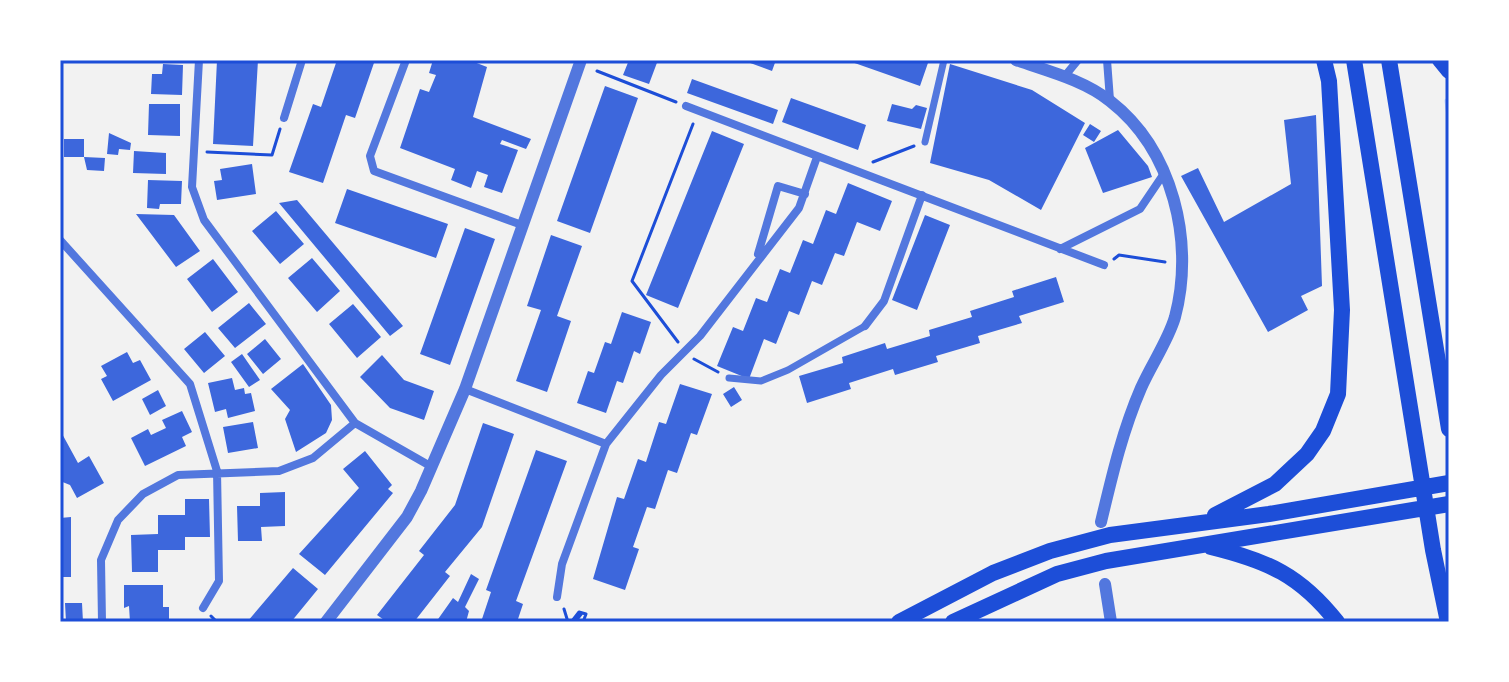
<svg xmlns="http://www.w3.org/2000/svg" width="1509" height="682" font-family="Inter,sans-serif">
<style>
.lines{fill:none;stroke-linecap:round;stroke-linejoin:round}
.stream{stroke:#bfd3fe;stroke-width:5}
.building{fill:#3d67dc}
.path{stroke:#1d4ed8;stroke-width:3}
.pedestrian{stroke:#5277de;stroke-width:7}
.minor{stroke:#5277de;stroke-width:8}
.tertiary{stroke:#5277de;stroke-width:12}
.trunk{stroke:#1d4ed8;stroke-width:16}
.neatline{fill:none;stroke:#1d4ed8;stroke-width:3}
</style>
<rect width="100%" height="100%" fill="#f2f2f2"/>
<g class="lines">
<path class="stream" d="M1447 101 1449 116"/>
</g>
<path class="building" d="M217 60H258L253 146 213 144Z
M337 60H375L355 118 346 115 323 183 289 172 313 104 321 107Z
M433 60H469L487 67 473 117 531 139 526 149 502 140 500 144 518 150 502 193 484 187 488 175 477 171 471 188 451 180 455 169 400 148 420 89 429 92 436 75 429 73Z
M629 60H658L649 84 623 75Z
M742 60H776L772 71Z
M846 60H929L920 86Z
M163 64 183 65 182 95 151 94 152 74H162Z
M950 64 1032 90 1085 123 1041 210 989 180 930 163Z
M692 79 778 110 773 124 687 93Z
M605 86 638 98 590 233 557 221Z
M791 98 866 125 858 150 782 122Z
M149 104H180V136L148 135Z
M892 104 912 109 916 105 927 108 921 129 887 121Z
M1316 115 1322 286 1301 296 1308 310 1268 332 1181 176 1198 168 1224 222 1291 184 1284 120Z
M1090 124 1101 131 1094 142 1083 135Z
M1118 130 1148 166 1152 177 1103 193 1085 148Z
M712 131 744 144 678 308 646 295Z
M109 133 131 143 130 150 119 149 118 155 107 154Z
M64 139H84V157L105 158 104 171 87 170 84 157H64Z
M134 151 166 153V174L133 173Z
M252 164 256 194 217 200 214 181 222 180 220 169Z
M148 180 182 181 181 204H160L159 209 147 208Z
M848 183 892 201 880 231 857 222 844 256 835 253 822 285 812 281 799 315 789 311 776 344 764 339 749 379 717 366 733 327 743 331 756 298 767 302 780 269 790 273 803 240 813 244 826 210 836 214Z
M347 189 448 224 436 258 335 223Z
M297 200 403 326 390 336 279 203Z
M276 211 304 244 280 264 252 231Z
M136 214 174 215 200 251 176 267Z
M925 215 950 225 917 310 892 300Z
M465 228 495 239 450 365 420 354Z
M551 235 582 246 557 316 571 321 547 392 516 381 541 310 527 306Z
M312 258 340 291 317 312 288 278Z
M213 259 238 292 212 312 187 279Z
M1056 277 1064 302 1019 316 1022 323 978 336 980 343 936 356 938 362 895 375 893 369 849 383 851 389 807 403 799 376 843 363 842 357 885 343 887 349 930 336 929 330 972 317 970 311 1014 297 1012 291Z
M249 303 266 324 235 348 218 328Z
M353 304 381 337 357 358 329 324Z
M622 312 651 322 640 354 634 351 623 383 617 381 606 413 577 403 588 371 594 373 605 342 611 344Z
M205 332 225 356 204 373 184 349Z
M265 339 281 359 263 374 247 354Z
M127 352 133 363 140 360 151 380 113 401 101 379 107 376 101 366Z
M242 354 260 380 249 387 231 362Z
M382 355 404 380 434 391 424 420 390 408 360 377Z
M303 364 331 405 332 420 326 433 296 452 285 419 290 410 271 389Z
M232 378 235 390 244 388 245 394 251 393 255 411 228 418 226 409 215 412 208 383Z
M680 384 712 394 697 435 691 433 677 473 668 470 655 509 647 507 633 547 639 549 625 590 593 579 617 497 624 499 638 459 646 462 659 422 666 424Z
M734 387 742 400 731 407 723 394Z
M158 390 166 406 150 415 142 399Z
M182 411 192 432 182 437 186 446 145 466 131 438 148 429 151 435 166 428 162 420Z
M253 422 258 448 228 453 223 427Z
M483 423 514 434 482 527 445 572 450 576 414 622H387L377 615 424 555 419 551 455 505Z
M60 430 78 463 89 456 104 483 77 498 70 485 60 481Z
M536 450 567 461 516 601 523 604 517 622H481L491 592 486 590Z
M365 451 392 485 388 489 393 493 325 575 299 554 359 488 343 469Z
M285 492V526L261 527 262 541H238L237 506H260V493Z
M185 499H209L210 537H185V550H158V572H132L131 535 158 534V515H185Z
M71 517V577H60V518Z
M293 568 318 589 291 622H247Z
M471 574 479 579 465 607 469 611 466 622H436L453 598 458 602Z
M124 585H163V607H169V622H130L129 606 124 608Z
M65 603H82L83 622H66Z"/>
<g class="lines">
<path class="path" d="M597 71 676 102
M207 152 272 155 280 129
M873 162 914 146
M1114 259 1119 255 1165 262
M678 342 632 281 693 124
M694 359 718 372
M564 609 568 622
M211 616 217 622
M572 621 579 612 586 614 583 622
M575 622 582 613"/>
<path class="pedestrian" d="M925 142 944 60
M729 378 761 381 788 370 865 326"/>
<path class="minor" d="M199 60 192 187 204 220 355 423 432 467
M406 60 370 156 374 171 522 225
M1107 60 1110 100
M1064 77 1078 60
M686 106 1104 265
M284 118 302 60
M60 240 190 384 217 471 219 581 203 608
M1060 249 1140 209 1163 175
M758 254 778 186 805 194
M865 326 884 301 922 195
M465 389 606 444
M557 597 562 564 606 444 661 375 700 336 799 208 817 157
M102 622 101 560 118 520 143 494 178 475 279 471 313 458 355 423"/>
<path class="tertiary" d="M1016 60C1047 71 1084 80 1110 101 1173 150 1195 242 1175 317 1168 341 1151 365 1141 388 1122 432 1112 476 1101 522
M1105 584 1111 622
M326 622 407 517 421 491 465 389 581 60"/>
<path class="trunk" d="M1354 60 1433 550 1448 622
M1389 60 1449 429
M1440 60 1449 71
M1215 515 1275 484 1307 454 1323 431 1338 394 1342 310 1329 81 1324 60
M1211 547C1268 561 1300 575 1337 622
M899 622 993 573 1050 551 1110 535 1269 514 1449 483
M953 622 1057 574 1106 561 1449 504"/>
</g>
<rect width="1509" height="682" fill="none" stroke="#ffffff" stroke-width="124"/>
<rect x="62" y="62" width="1385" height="558" class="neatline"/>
</svg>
